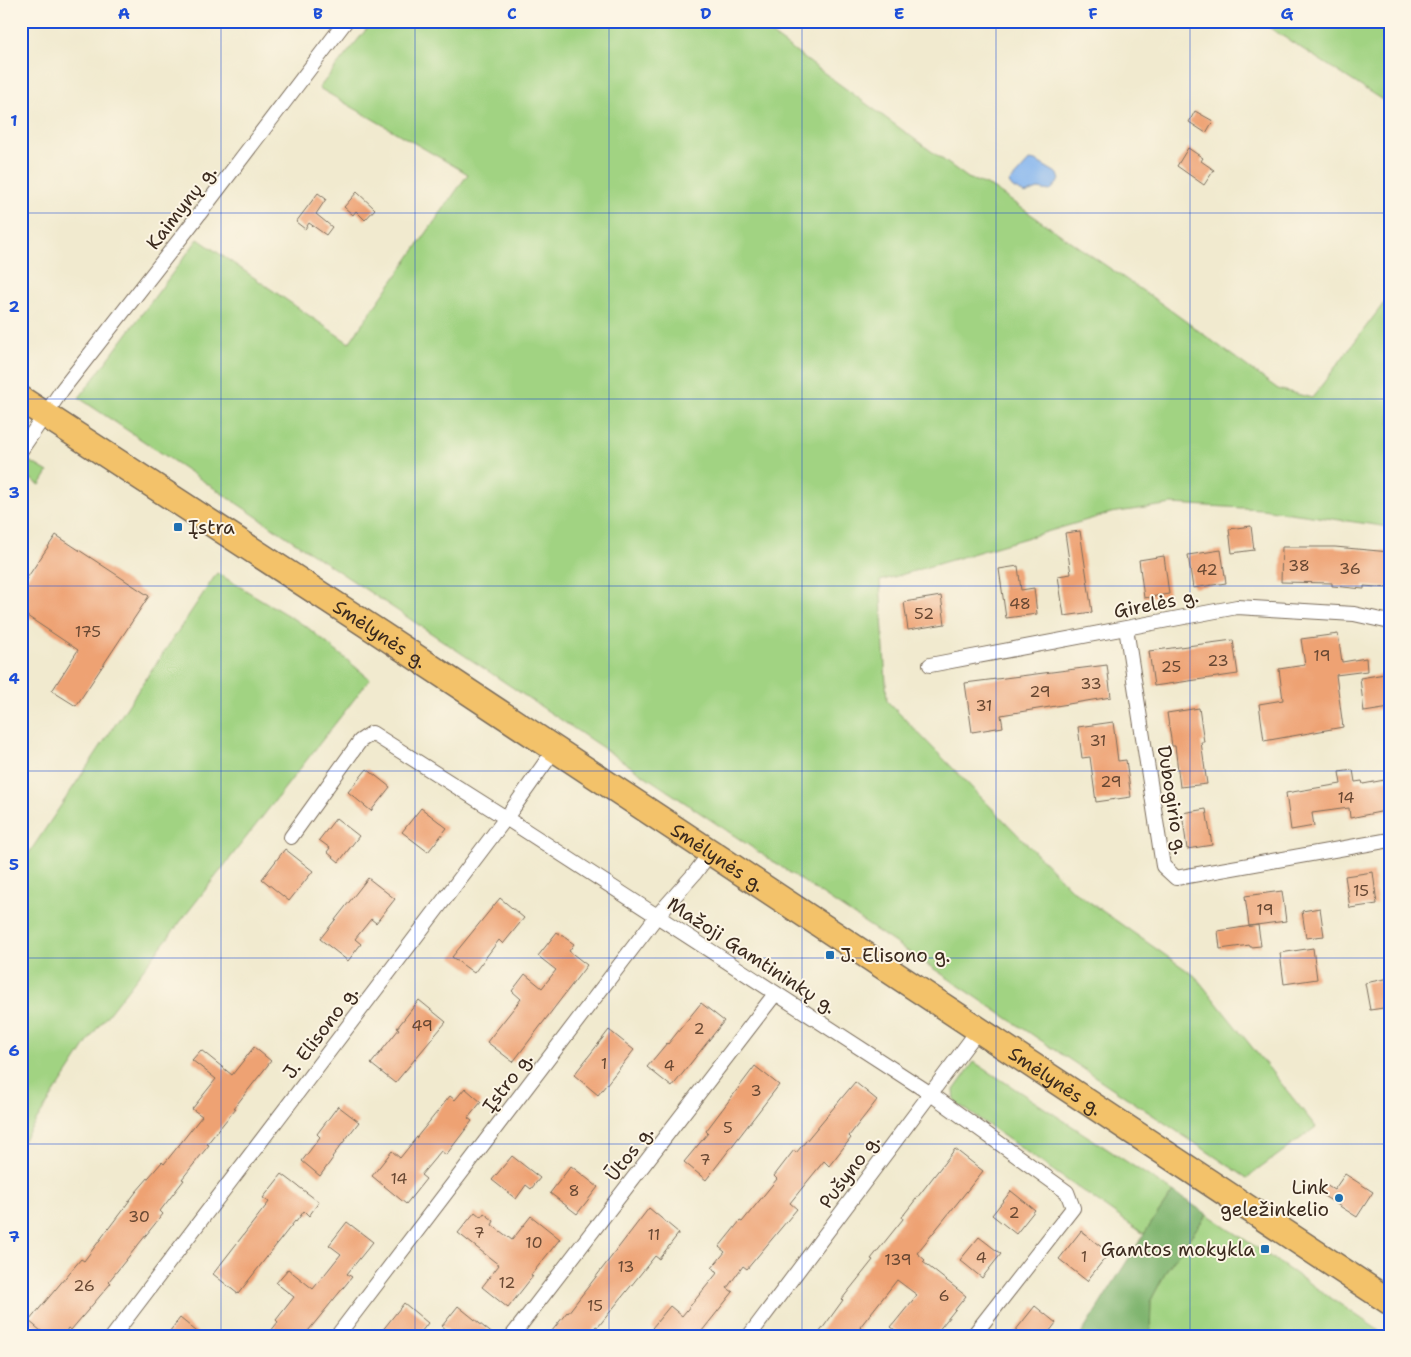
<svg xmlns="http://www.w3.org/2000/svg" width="1411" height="1357" font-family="'Shantell Sans',sans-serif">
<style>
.green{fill:#a1d382;stroke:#6e7e50}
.forest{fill:#80b570;stroke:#5e7047}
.water{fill:#82b4ef;stroke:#5e6f86}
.building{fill:#eea273}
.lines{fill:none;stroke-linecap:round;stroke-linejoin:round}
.street-casing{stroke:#7b6d5c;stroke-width:16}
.highway-casing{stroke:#7b6d5c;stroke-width:28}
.street{stroke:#fff;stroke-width:14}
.highway{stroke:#f3c26a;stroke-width:25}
.grid{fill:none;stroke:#1d4ed8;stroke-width:1;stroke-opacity:0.55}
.poi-dot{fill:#1f6fb2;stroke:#fcf5e5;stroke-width:2}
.labels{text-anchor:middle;stroke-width:4;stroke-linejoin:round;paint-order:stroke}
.number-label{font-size:16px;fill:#684833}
.street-label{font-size:19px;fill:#3b2a1e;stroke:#fcf5e5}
.poi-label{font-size:19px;fill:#3b2a1e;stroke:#fcf5e5;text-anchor:start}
.neatline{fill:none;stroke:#1d4ed8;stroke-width:2}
.grid-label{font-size:16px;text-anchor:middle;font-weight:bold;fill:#1d4ed8}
</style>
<rect width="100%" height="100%" fill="#fcf5e5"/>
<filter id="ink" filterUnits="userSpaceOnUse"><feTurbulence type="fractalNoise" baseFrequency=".02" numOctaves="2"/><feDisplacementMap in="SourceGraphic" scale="10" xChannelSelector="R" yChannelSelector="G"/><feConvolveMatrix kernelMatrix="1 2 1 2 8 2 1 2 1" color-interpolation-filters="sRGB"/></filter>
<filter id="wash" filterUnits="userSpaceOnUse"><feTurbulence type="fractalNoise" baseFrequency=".0096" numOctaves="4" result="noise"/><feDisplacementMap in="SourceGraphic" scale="20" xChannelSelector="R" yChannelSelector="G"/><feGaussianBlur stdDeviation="1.12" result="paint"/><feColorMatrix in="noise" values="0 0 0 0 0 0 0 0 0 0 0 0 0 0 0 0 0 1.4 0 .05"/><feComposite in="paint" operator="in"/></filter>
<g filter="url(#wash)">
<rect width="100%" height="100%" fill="#f1eacf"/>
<path class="green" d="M373 21H753L968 178 991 187 1162 304 1278 389 1312 398 1390 295V527L1262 509 1172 504 1111 513 880 581 887 701 1071 889 1195 976 1316 1127 1247 1178 79 398 198 239 349 343 468 174 319 88Z
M1259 21H1390V105Z
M21 456 48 472 40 485 29 478 24 485 21 483Z
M217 573 307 627 370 679 95 1031 21 1144V865Z
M974 1062 1173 1192 1144 1234 955 1102 954 1090Z
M1207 1214 1387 1336H1150L1151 1300 1168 1268Z"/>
<path class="forest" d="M1173 1192 1207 1214 1168 1268 1151 1300 1150 1336H1080L1144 1234Z"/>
<path class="water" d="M1030 160 1036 161 1058 174 1060 180 1050 191 1038 189 1025 194 1013 188 1009 183Z"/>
<g id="blocks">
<path class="building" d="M1195 111 1213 121 1206 133 1189 122Z
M1188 148 1203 158 1201 161 1214 170 1204 185 1177 166Z
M357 192 375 209 365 220 356 211 353 215 344 207Z
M318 193 326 199 316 214 332 227 326 235 309 223 305 229 296 222Z
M1251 526 1254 550 1232 553 1229 529Z
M1080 531 1092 612 1064 616 1058 576 1071 574 1065 533Z
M56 535 149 596 76 706 52 691 78 650 21 612V587Z
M1282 547H1335L1390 552V588L1364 586V589L1332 586V583L1281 582Z
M1221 550 1226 583 1193 588 1188 555Z
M1164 556 1169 594 1144 598 1139 560Z
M1018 566 1021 590 1034 588 1037 614 1006 618 999 569Z
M941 596 945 624 908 630 904 602Z
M1338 634 1342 662 1366 658 1367 671 1336 675 1343 727 1264 741 1259 704 1283 700 1279 669 1305 665 1301 639Z
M1233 640 1238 674 1154 686 1149 651Z
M1107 665 1111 697 1001 715 1003 727 972 732 965 683Z
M1385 674 1390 708 1364 712 1360 678Z
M1199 708 1204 742H1201L1207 784 1180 787 1175 746H1172L1167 713Z
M1113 722 1118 761 1126 760 1131 797 1096 802 1090 757 1082 758 1078 727Z
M367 769 390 787 371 811 348 792Z
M1353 770 1355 782 1362 781 1363 784 1390 779V810L1350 818 1349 808 1312 813 1314 826 1291 830 1286 793 1341 784 1339 772Z
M421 808 447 828 428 852 402 832Z
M1206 809 1212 845 1187 849 1182 813Z
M336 818 359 836 339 862 327 852 330 848 319 840Z
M285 849 313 871 289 901 262 879Z
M1373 872 1377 904 1350 908 1345 876Z
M368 878 395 899 376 923 371 919 355 939 361 944 348 961 320 939Z
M1282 891 1286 921 1249 926 1245 896Z
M500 898 524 918 503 944 499 940 474 973 452 957Z
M1320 908 1324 936 1306 938 1302 911Z
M1258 925 1261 946 1250 947V945L1220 949 1218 931Z
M557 932 574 944 569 951 587 965 513 1062 487 1042 521 999 512 991 525 974 542 988 556 970 538 956Z
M1313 948 1317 979 1284 984 1280 953Z
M1390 978V1007L1370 1010 1365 983Z
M419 1000 446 1022 395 1083 371 1064 399 1029 397 1028Z
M701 1003 724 1021 672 1087 647 1067 667 1043 668 1044Z
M609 1030 634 1050 598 1095 574 1075Z
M254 1047 271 1061 234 1108H236L207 1144 209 1145 182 1179 184 1180 160 1211 163 1214 109 1281 111 1283 71 1330 68 1328 63 1336H47L29 1321 81 1259 84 1261 136 1192 162 1162 164 1164 202 1116 192 1109 216 1079 192 1060 201 1050 232 1075Z
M755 1066 779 1085 706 1180 684 1162 708 1133 706 1131Z
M855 1082 877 1100 849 1136 851 1138 829 1166 824 1161 790 1203 797 1209 747 1269 743 1266 727 1288 733 1292 698 1336H662L652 1328 670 1306 682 1316 718 1272 712 1268 725 1252 719 1247 740 1221 742 1222 777 1179 774 1176 794 1150 796 1153Z
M465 1088 481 1102 468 1118 472 1121 446 1155 441 1151 421 1175 426 1179 406 1204 372 1176 392 1151 400 1158 450 1096 455 1100Z
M338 1106 359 1122 332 1157 333 1158 320 1176 302 1161 320 1137 317 1134Z
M955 1149 983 1171 917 1253 925 1260 923 1262 966 1296 934 1336H903L891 1327 917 1295 897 1280 860 1327 861 1328 855 1336H817L843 1300 842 1299 873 1260 871 1259 903 1219 902 1217Z
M512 1156 540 1178 531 1189 526 1185 516 1199 492 1180Z
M571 1166 598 1187 577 1214 550 1193Z
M282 1174 319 1202 309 1216 304 1211 296 1222 295 1221 238 1294 213 1274 269 1202 263 1198Z
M1345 1174 1373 1192 1357 1217 1319 1193 1324 1184 1334 1190Z
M1011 1191 1035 1210 1016 1234 992 1215Z
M649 1208 679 1233 659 1259 655 1256 598 1327 596 1326 589 1336H548L567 1312 568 1313Z
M475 1212 481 1217 484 1213 494 1221 492 1225 512 1240 531 1216 560 1239 531 1275 533 1276 508 1308 482 1287 499 1265 458 1233Z
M347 1222 373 1242 347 1274 352 1277 304 1336H267L278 1322 276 1320 294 1297 276 1283 288 1269 313 1289 341 1254 329 1245Z
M1081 1231 1109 1253 1087 1281 1059 1259Z
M979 1237 1001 1254 982 1278 960 1260Z
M404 1303 428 1323 418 1336H378Z
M458 1306 495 1336H455L442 1326Z
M1035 1306 1056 1323 1046 1336H1011Z
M180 1318 202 1336H166Z"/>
</g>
</g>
<g filter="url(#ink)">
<use href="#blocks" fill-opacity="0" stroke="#7b6d5c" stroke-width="1"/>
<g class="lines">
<g class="street-casing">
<path id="street" d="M21 450 62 390 187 230 346 21
M1126 628 1163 866 1176 878 1390 840
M930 665 1237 607 1354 614 1390 622
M291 837 360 741 372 733 506 818 931 1094 1067 1192 1073 1208 973 1336
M113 1336 506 818 555 749
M337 1336 657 916 695 873 710 853
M512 1336 775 994
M749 1336 979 1029"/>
</g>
<g class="highway-casing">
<g id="highway">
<path id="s1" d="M21 399 381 634 1390 1302"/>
</g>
</g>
<use href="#street" class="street"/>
<use href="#highway" class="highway"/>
</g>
</g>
<path class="grid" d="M221 21V1336M415 21V1336M609 21V1336M802 21V1336M996 21V1336M1190 21V1336M21 213H1390M21 399H1390M21 586H1390M21 771H1390M21 958H1390M21 1144H1390"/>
<g class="poi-dot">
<rect x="173" y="522" width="10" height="10" rx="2.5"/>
<rect x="825" y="950" width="10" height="10" rx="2.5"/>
<circle cx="1339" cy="1198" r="5"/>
<rect x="1260" y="1244" width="10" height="10" rx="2.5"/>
</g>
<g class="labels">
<g class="number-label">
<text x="1299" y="571">38</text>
<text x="1350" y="574">36</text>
<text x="1207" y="575">42</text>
<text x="1020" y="609">48</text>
<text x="924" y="619">52</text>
<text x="88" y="637">175</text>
<text x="1322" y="661">19</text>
<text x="1218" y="666">23</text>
<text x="1171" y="672">25</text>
<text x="1091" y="689">33</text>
<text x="1040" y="697">29</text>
<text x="984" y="711">31</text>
<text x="1098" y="746">31</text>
<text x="1111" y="787">29</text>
<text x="1346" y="803">14</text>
<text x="1361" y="896">15</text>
<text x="1265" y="915">19</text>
<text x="422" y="1031">49</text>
<text x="699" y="1034">2</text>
<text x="604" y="1069">1</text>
<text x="669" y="1071">4</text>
<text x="756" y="1096">3</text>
<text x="728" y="1133">5</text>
<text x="705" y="1165">7</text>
<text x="399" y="1184">14</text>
<text x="574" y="1196">8</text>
<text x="1014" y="1218">2</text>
<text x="139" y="1222">30</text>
<text x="479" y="1238">7</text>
<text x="654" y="1240">11</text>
<text x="534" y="1248">10</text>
<text x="1084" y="1262">1</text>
<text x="981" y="1263">4</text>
<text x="898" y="1265">139</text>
<text x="626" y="1272">13</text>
<text x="507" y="1288">12</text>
<text x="84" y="1291">26</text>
<text x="944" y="1301">6</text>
<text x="595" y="1311">15</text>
</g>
<g class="street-label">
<text transform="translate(181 207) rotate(-52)" y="7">Kaimynų g.</text>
<text transform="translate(1156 603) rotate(-11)" y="7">Girelės g.</text>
<text dy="7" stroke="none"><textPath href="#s1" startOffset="429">Smėlynės g.</textPath></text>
<text transform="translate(1173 800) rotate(81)" y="7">Dubogirio g.</text>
<text dy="7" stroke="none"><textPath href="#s1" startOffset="834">Smėlynės g.</textPath></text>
<text transform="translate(752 955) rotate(33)" y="7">Mažoji Gamtininkų g.</text>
<text transform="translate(320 1032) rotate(-53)" y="7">J. Elisono g.</text>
<text dy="7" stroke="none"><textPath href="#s1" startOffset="1239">Smėlynės g.</textPath></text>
<text transform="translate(507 1082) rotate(-53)" y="7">Įstro g.</text>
<text transform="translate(629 1153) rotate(-52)" y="7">Ūtos g.</text>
<text transform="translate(849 1171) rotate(-53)" y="7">Pušyno g.</text>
</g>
<g class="poi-label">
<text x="188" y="534">Įstra</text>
<text x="840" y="962">J. Elisono g.</text>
<text x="1329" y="1194" text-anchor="end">Link<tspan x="1329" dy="22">geležinkelio</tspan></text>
<text x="1255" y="1256" text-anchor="end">Gamtos mokykla</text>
</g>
</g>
<rect width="1411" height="1357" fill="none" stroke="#fcf5e5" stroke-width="55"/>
<rect x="28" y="28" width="1356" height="1302" class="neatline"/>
<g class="grid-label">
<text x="124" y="19">A</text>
<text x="318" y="19">B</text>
<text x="512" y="19">C</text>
<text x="706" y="19">D</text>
<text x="899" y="19">E</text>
<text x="1093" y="19">F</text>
<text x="1287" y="19">G</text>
<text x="14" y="126">1</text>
<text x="14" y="312">2</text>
<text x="14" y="498">3</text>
<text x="14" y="684">4</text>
<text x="14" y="870">5</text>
<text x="14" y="1056">6</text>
<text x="14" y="1242">7</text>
</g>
</svg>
